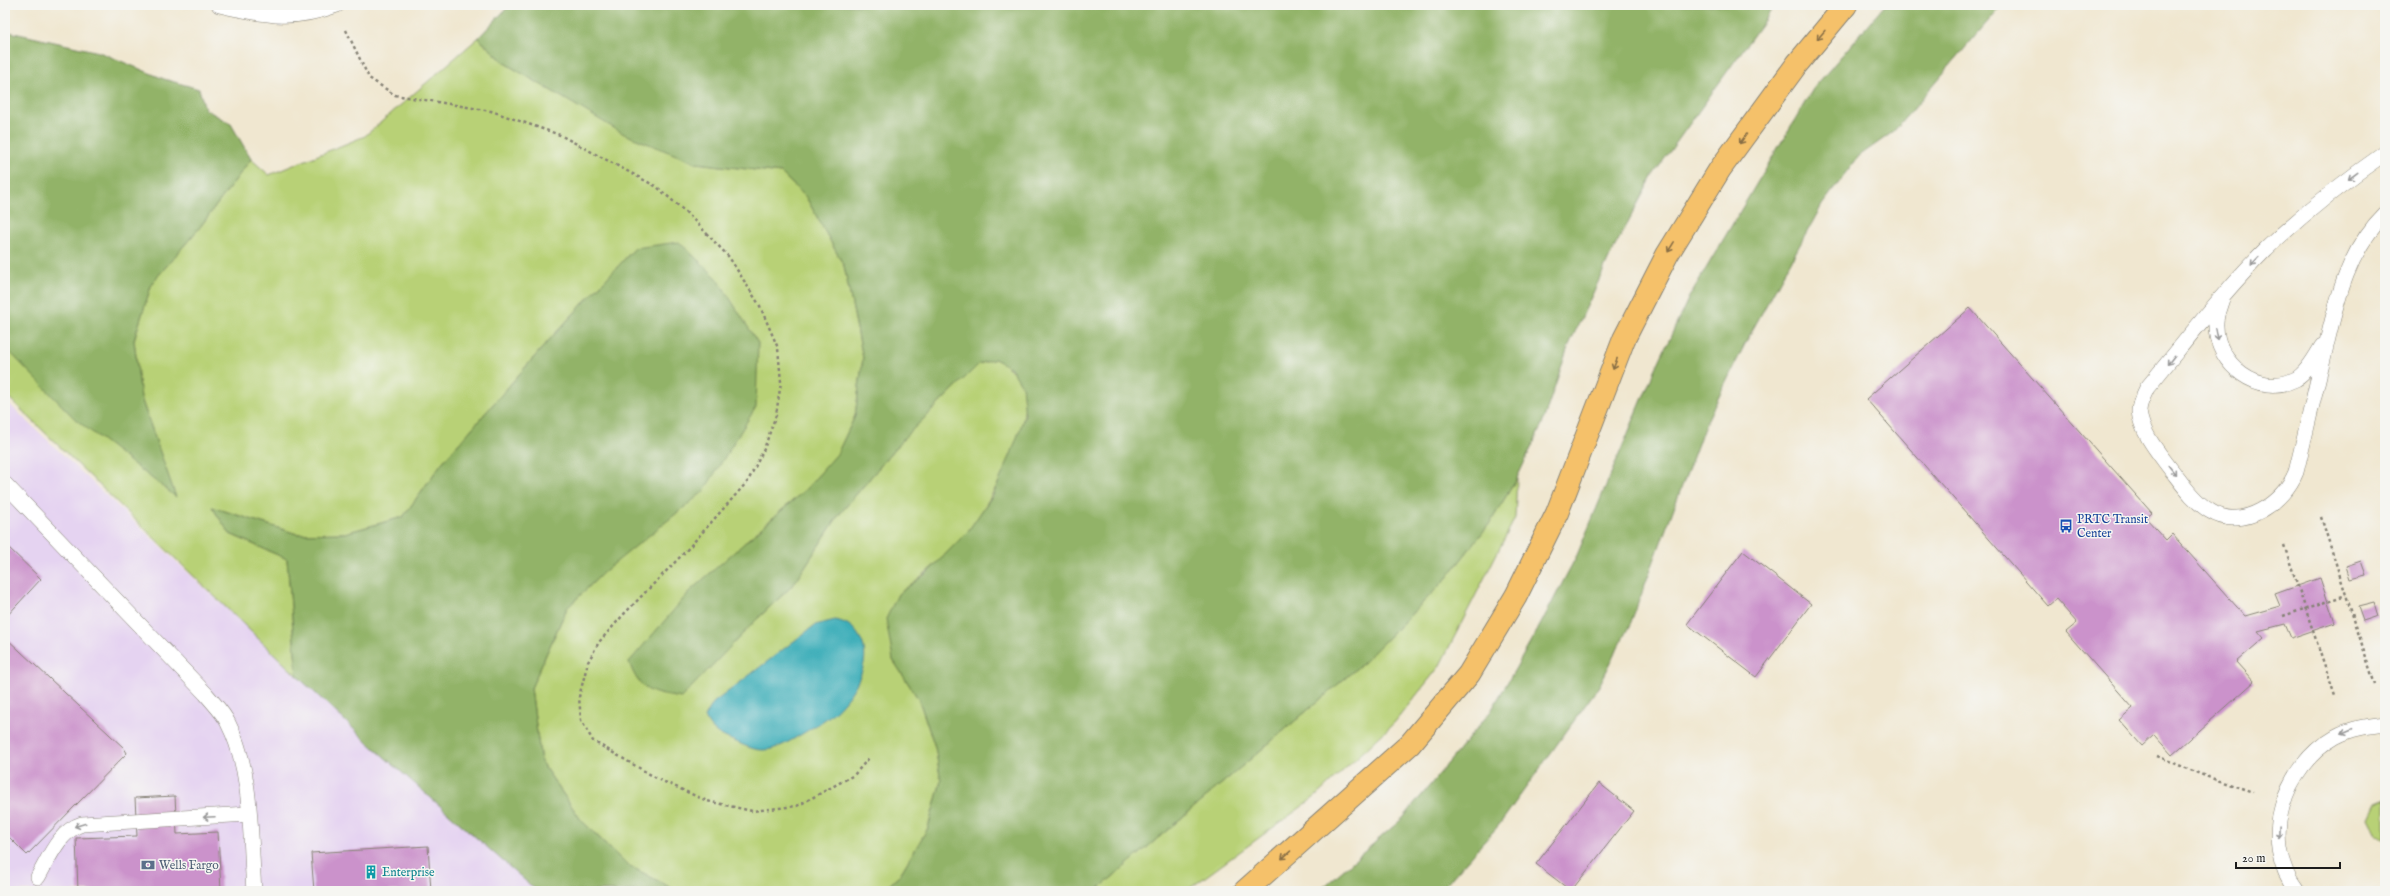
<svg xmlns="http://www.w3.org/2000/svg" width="2390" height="896" font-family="'IM FELL English',serif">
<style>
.built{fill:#e5d3f1}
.green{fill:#b8d176;stroke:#6a7649}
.forest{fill:#92b367;stroke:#576842}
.water{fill:#3eaeb9;stroke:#2d656a}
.building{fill:#cb92cb}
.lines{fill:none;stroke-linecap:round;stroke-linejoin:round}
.lane-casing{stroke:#868276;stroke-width:16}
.highway-casing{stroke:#868276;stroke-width:24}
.path{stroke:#868276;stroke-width:2.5;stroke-dasharray:3 3;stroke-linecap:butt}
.lane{stroke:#fff;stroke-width:15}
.highway{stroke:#f5c16b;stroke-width:22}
.oneway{stroke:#886e44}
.oneway2{stroke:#999}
.labels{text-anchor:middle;stroke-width:3;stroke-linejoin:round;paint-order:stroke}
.transit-label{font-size:12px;fill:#164399;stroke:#f6f6f2;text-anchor:start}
.service-label{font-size:12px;fill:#4e5e75;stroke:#f6f6f2;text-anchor:start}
.culture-label{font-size:12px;fill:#0d838f;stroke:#f6f6f2;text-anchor:start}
</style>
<rect width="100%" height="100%" fill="#f6f6f2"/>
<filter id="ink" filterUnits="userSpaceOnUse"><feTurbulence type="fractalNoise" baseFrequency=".025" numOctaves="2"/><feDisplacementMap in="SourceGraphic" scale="8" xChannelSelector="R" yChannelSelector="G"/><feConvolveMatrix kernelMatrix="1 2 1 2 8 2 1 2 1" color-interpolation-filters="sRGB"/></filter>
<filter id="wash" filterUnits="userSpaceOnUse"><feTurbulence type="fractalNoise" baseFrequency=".012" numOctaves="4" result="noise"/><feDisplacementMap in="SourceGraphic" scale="16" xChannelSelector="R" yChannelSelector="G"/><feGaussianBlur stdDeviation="0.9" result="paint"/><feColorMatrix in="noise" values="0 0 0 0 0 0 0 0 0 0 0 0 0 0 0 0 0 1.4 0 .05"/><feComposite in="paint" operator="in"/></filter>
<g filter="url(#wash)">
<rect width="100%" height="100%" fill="#f0e7d0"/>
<path class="built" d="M5 400 374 748 537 891H5Z"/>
<path class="green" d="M478 38 506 64 551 90 696 163 781 173 806 197 844 266 863 358 855 416 837 455 806 489 746 541 756 620 793 585 838 516 904 438 979 364 995 359C1007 365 1016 372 1022 386 1036 423 991 501 968 531 948 555 923 576 898 594L893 660 919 700 935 747 941 781 928 828 899 876 883 891H677L626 864 581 820 541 762 531 688 567 608 605 571 635 248 550 339 441 464 403 517 345 533 297 534 212 507 230 534 287 559 297 676 5 394V347L175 496 141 398 134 340 152 283 200 227 251 159 269 175 365 136Z
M1517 478 1515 518 1439 667 1394 723 1315 797 1186 891H1096L1364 662 1445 580 1490 523Z
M2385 799V840L2376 834 2368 818 2375 803Z"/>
<path class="forest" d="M510 5H1775L1653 175 1611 254 1568 347 1541 427 1517 478 1490 523 1445 580 1364 662 1096 891H883L899 876 928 828 941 781 935 747 919 700 893 660 886 619 898 594 927 573 968 531 993 495 1011 454 1025 415 1022 386 1011 368 995 359 979 364 904 438 838 516 793 585 756 620 681 698C652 693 640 693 629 662L692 589 806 489 837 454 855 416 863 358 844 266 806 197 781 173 696 163 624 134 506 64 478 38Z
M1885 5H2002L1893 132 1859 156 1822 205 1748 338 1705 425 1631 622 1599 686 1499 825 1440 891H1319L1403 818 1491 711 1537 631 1577 555 1649 383 1689 297 1813 89Z
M5 31 99 52 164 79 199 89 205 109 231 124 251 159 200 227 152 283 134 340 141 398 176 497 75 419 5 347Z
M679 242 717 278 758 343 756 407 703 492 605 571 567 608 531 688 541 762 581 820 626 864 677 891H537L374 748 297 676 287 559 230 534 212 507 297 534 345 533 403 517 441 464 550 339 635 248Z"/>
<path class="water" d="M835 620C846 622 853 626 859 636 877 662 849 702 827 718 819 724 810 729 802 734 790 741 777 750 763 750 753 750 743 745 734 741 721 736 710 731 705 717L713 703 815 625Z"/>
<g id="blocks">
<path class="building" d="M1970 308 2152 513 2146 518 2166 540 2172 534 2245 616 2280 606 2275 594 2320 578 2335 623 2291 638 2285 624 2258 631 2264 638 2236 662 2254 682 2172 755 2154 735 2142 746 2119 720 2133 708 2066 632 2077 623 2056 599 2048 606 1866 399Z
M5 544 41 579 5 618Z
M1743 551 1811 604 1756 677 1687 624Z
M2361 561 2366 575 2350 579 2346 566Z
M2374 603 2378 616 2363 621 2358 607Z
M5 637 124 748 127 753 27 855 5 833Z
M1599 783 1634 811 1571 891 1536 864Z
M175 796 177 834 218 832 221 891H78L76 838 137 836 135 798Z
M428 846 431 891H314L311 853Z"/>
</g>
</g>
<g filter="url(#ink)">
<use href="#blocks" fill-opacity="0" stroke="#868276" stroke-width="1"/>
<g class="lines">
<g class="lane-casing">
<path id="lane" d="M219 5C266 15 290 22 337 5
M2385 153C2343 182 2303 214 2266 249 2223 292 2186 341 2147 388 2144 395 2139 403 2139 411 2141 432 2157 451 2169 467 2181 482 2193 501 2210 511 2243 532 2284 502 2296 472 2305 436 2313 399 2322 363 2335 310 2344 254 2385 214
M2222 299C2219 308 2215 317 2216 326 2216 364 2259 398 2296 379 2307 373 2316 356 2322 346
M5 484 206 694C213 703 223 712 228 723 253 771 250 838 254 891
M38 877C49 858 59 831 82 824L248 814
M2297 891C2258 841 2284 766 2335 737 2351 728 2368 726 2385 724"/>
</g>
<g class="highway-casing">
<path id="highway" d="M1245 891 1410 744 1469 674 1516 596 1557 513 1624 339 1667 255 1720 169 1797 64 1846 5"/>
</g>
<path class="path" d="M346 30 369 78 395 95 491 111 560 135 657 187 689 215 729 257 760 306 778 348 781 382 776 415 764 449 748 481 684 553 624 614 599 642 588 662 579 697 581 720 593 741 658 779 707 801 752 811 797 806 854 775 869 758
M2321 517 2375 685
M2284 545 2335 696
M2283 616 2346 595
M2157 756 2205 776 2253 792"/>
<use href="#lane" class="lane"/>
<use href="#highway" class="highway"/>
</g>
<defs><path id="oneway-shaft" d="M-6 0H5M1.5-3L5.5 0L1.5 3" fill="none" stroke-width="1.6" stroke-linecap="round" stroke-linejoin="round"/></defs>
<g class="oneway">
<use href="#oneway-shaft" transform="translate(1821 35) rotate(130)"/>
<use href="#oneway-shaft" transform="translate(1743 139) rotate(126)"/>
<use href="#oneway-shaft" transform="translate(1671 247) rotate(122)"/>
<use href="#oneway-shaft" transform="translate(1615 364) rotate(111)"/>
<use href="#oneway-shaft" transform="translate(1286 855) rotate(139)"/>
</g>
<g class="oneway2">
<use href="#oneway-shaft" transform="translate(2353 176) rotate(143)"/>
<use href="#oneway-shaft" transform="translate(2255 261) rotate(133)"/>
<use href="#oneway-shaft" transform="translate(2217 334) rotate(79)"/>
<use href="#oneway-shaft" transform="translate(2171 360) rotate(129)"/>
<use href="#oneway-shaft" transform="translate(2172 470) rotate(51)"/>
<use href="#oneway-shaft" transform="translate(2347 731) rotate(157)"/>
<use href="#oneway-shaft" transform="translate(209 817) rotate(177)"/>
<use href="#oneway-shaft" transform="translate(80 825) rotate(163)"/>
<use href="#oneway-shaft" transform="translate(2279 833) rotate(91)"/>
</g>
</g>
<defs>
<g id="bus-bare" transform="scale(1.08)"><path d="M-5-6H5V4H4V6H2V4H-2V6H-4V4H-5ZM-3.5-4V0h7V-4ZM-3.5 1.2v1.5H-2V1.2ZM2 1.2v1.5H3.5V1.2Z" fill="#1a4fb4" stroke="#f6f6f2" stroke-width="2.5" paint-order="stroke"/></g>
<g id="bank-bare" transform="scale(1.08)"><path d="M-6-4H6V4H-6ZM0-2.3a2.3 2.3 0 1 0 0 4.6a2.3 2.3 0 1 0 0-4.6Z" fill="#5c6f8a" stroke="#f6f6f2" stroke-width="2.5" paint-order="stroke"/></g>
<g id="building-bare" transform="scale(1.08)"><path d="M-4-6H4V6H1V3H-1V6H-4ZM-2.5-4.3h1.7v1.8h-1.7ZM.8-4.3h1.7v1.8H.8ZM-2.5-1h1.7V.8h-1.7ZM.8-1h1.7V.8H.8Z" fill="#0f9aa8" stroke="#f6f6f2" stroke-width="2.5" paint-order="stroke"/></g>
</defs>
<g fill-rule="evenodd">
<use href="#bus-bare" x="2066" y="526"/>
<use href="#bank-bare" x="148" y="865"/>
<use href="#building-bare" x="371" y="872"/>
</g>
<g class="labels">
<g class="transit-label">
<text x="2077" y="523">PRTC Transit<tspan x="2077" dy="14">Center</tspan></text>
</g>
<g class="service-label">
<text x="159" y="869">Wells Fargo</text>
</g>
<g class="culture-label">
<text x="382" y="876">Enterprise</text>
</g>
</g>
<rect width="2390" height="896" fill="none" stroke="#f6f6f2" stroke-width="20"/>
<path d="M2236 862v6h104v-6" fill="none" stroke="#1c1c1c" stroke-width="2"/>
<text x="2242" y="862" font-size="12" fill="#1c1c1c" stroke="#f6f6f2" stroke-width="3" paint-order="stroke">20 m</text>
</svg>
